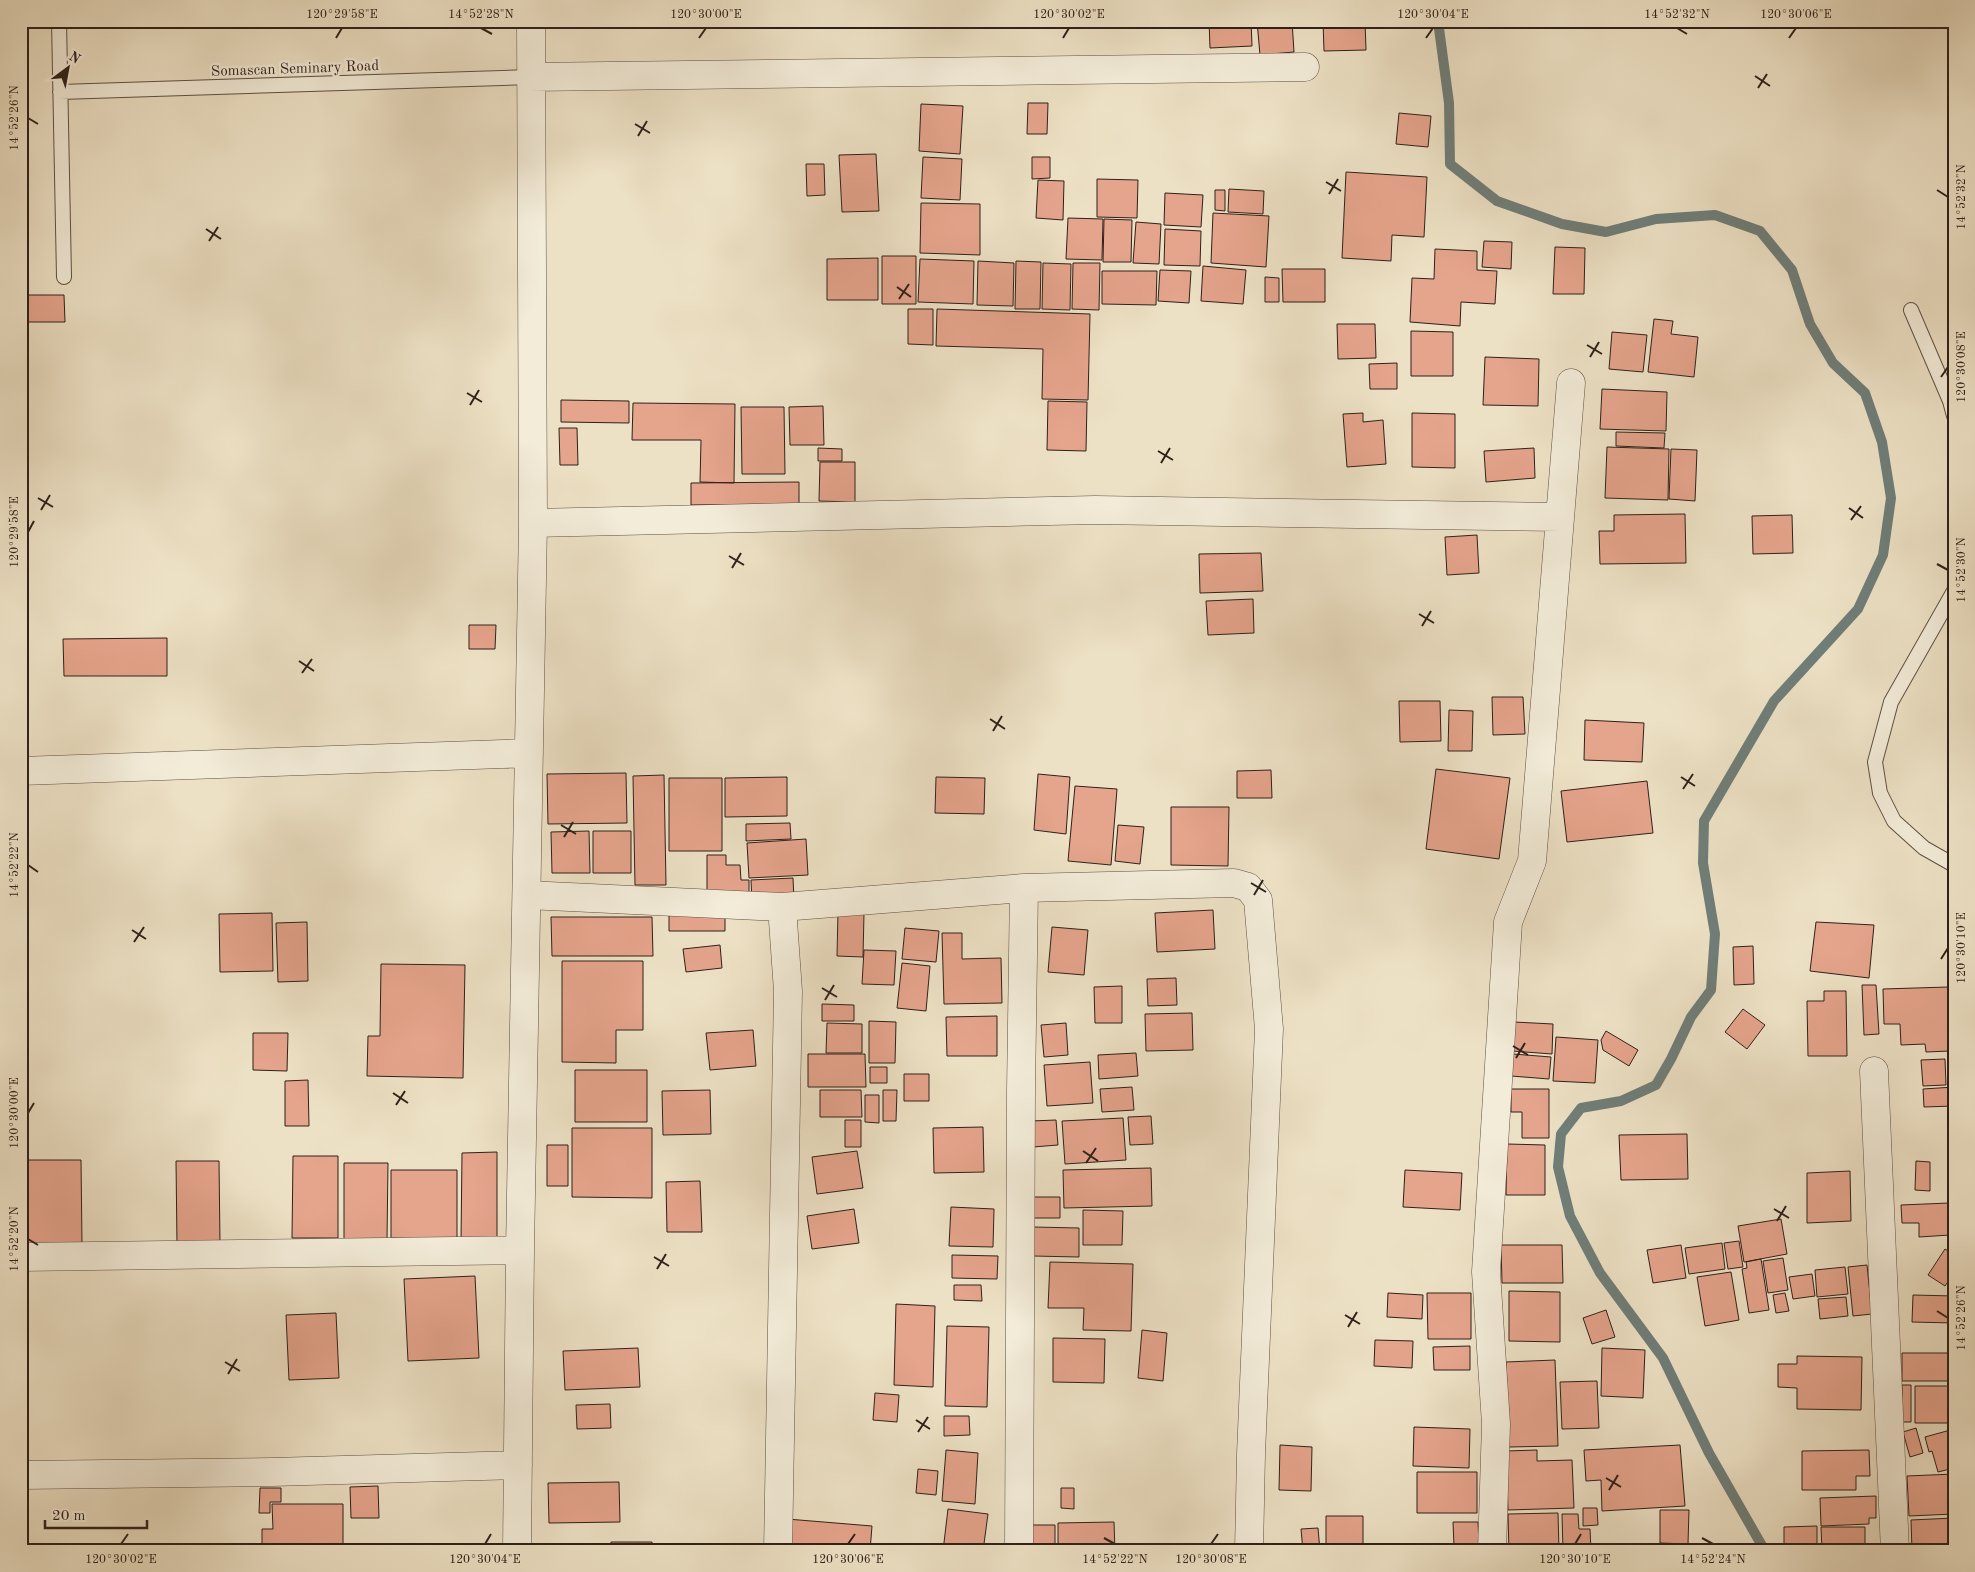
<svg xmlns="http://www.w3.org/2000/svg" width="1975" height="1572" font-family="'Old Standard TT',serif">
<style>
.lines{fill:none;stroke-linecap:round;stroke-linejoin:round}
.stream{stroke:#6f7e79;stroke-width:10}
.building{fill:#e5a48c;stroke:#2f201a}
.service-casing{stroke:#5e5045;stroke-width:16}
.minor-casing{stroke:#5e5045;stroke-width:29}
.service{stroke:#f3ecd9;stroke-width:14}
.minor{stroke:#f3ecd9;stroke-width:28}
.ticks{fill:none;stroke:#2f201a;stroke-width:2}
.labels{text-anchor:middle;stroke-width:5;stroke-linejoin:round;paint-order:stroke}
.street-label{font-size:15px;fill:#2f201a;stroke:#f3ecd9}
.neatline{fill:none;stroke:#2f201a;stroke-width:2}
.ticks-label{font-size:12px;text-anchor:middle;fill:#2f201a}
</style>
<rect width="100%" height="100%" fill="#ede1c5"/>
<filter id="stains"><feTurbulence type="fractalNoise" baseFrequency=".004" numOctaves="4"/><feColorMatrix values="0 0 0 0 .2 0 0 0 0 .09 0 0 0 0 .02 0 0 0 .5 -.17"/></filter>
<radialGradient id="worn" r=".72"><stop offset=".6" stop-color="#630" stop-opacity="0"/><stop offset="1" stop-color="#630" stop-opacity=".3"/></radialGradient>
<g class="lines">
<path class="stream" d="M1438 21 1449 103 1450 164 1497 201 1562 224 1606 232 1656 219 1715 215 1760 231 1792 270 1810 324 1833 363 1865 393 1882 442 1891 498 1883 555 1858 609 1774 701 1704 821 1703 863 1715 934 1711 990 1691 1017 1671 1059 1656 1085 1621 1101 1581 1108 1561 1134 1558 1167 1570 1216 1600 1273 1663 1358 1709 1453 1765 1551"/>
</g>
<path class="building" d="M116 21H195V24L116 25Z
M1209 21H1251L1252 46 1210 48Z
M1257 21H1292L1294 52 1260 55Z
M1323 21H1365L1366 50 1324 51Z
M1028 103H1048L1047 134H1027Z
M921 104 963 106 960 154 919 151Z
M1399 113 1431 116 1428 147 1396 144Z
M876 154 879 211 842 212 839 155Z
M923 157 962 159 960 200 921 198Z
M1032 157H1050V178L1032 179Z
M806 164H824L825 195 807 196Z
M1346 172 1427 177 1424 237 1392 235 1391 261 1342 258Z
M1097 179 1138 180 1137 218 1097 217Z
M1038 180 1064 181 1063 220 1036 218Z
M1229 189 1264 191 1263 214 1228 212Z
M1215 190H1225V211L1215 210Z
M1165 193 1203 195 1201 227 1164 225Z
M921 203 980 204V255L920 253Z
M1213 213 1269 216 1266 267 1211 263Z
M1068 218 1103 219 1102 260 1066 259Z
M1104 219 1132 220 1131 262H1103Z
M1136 222 1161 224 1159 264 1133 263Z
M1165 229 1201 231 1200 266 1164 265Z
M1484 241 1512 242 1511 269 1482 267Z
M1555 247 1585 248 1584 294H1553Z
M1435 249 1477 251V270L1497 271 1495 304 1461 302 1460 326 1410 322 1412 278 1434 279Z
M882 256H916V304H882Z
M878 258V300H827V259Z
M920 259 974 261 973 304 918 302Z
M978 261 1014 263 1013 306 977 305Z
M1016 261 1041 262 1040 309H1015Z
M1043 263 1071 264 1070 310 1042 309Z
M1073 263H1100L1099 310 1072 309Z
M1203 266 1246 270 1243 304 1201 301Z
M1282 269H1325V302H1283Z
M1160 270 1191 271 1189 303 1158 301Z
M1102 271H1157L1156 305 1102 304Z
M1265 277 1279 278V302H1265Z
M21 295H64L65 322H21Z
M908 309H933V345L908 344Z
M937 309 1090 314 1088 400 1042 399 1043 349 936 346Z
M1654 319 1673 321 1671 334 1698 337 1694 377 1648 372Z
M1337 324H1375L1376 358 1338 359Z
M1411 331 1453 332V376H1411Z
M1612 332 1647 335 1643 372 1609 369Z
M1485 357 1539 359 1538 406 1483 405Z
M1397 363V389H1370L1369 364Z
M1602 389 1667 392 1666 431 1600 429Z
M561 400 629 401V423L561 422Z
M1048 401 1087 402 1086 451 1047 450Z
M633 403 735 404 734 483 700 482 701 440H632Z
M823 406 824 445H790L789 407Z
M741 407H784L785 474H742Z
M1363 413V422L1383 420 1386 464 1347 467 1343 414Z
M1412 413 1455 414V468L1412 467Z
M559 428H577L578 465H560Z
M1616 432 1665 433 1664 448 1616 446Z
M1607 447 1669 449 1668 500 1605 498Z
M818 448 842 449V461H818Z
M1534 448 1535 478 1486 482 1484 451Z
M1671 449 1697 450 1695 501 1669 499Z
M820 462H855V502L819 501Z
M799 482V504L691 505V483Z
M1685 514 1686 563 1600 564 1599 531H1614V515Z
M1792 515 1793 553 1753 554 1752 516Z
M1477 535 1479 573 1447 575 1445 537Z
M1261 553 1263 591 1200 593 1199 554Z
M1253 599 1254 633 1208 635 1206 601Z
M469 625H496L495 649H469Z
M167 638V676H64L63 639Z
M1492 697H1523L1525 734 1493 735Z
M1399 701H1440L1441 741 1400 742Z
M1449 710 1473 711 1472 751H1448Z
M1585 720 1644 723 1642 762 1584 760Z
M1436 769 1510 778 1499 859 1426 849Z
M1271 770 1272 798H1237V771Z
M626 773 627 823 548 824 547 774Z
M1038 774 1070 777 1066 834 1034 830Z
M664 775 666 885H635L633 776Z
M787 777V816L725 817V778Z
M936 777 985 778 984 814 935 813Z
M669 778H722V851H669Z
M1647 781 1653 833 1567 842 1561 791Z
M1075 786 1117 789 1111 865 1068 861Z
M1171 807H1229L1228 866 1171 865Z
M790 823 791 839 746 841V824Z
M1118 825 1144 827 1140 864 1115 861Z
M589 831 590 873H552L551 832Z
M593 831H631V873H593Z
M806 839 808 875 749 878 747 843Z
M21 852 24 921 21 922Z
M707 855H726V865H740L741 880H749V893L707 894Z
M793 878 794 900 752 902 751 880Z
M669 906 725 907V931H669Z
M1213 910 1215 949 1157 952 1155 913Z
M838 912 864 913 863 957 837 956Z
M272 913 273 971 220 972 219 914Z
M551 917H652L653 956H552Z
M307 922 308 981 278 982 276 923Z
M1816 922 1874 925 1869 978 1810 971Z
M1052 927 1088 930 1084 975 1048 972Z
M905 928 939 931 936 962 902 959Z
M942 933H962V959L1001 958 1002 1003 944 1004Z
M720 945 722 968 686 972 683 949Z
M1753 946 1754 984 1734 985 1733 947Z
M864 950 896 951 894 985 862 984Z
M562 961H643V1030H616V1063L562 1062Z
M902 963 930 966 926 1011 897 1008Z
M381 964 465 965 463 1078 367 1076 368 1036H380Z
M1176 978 1177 1005 1148 1006 1147 979Z
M1862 985H1876L1879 1034 1864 1035Z
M1122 986V1023H1095L1094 987Z
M1948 987 1950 1051 1926 1052 1925 1044 1901 1045 1900 1024H1884L1883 989Z
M1824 991H1846L1847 1056H1808L1807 1001H1824Z
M822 1004 854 1005V1021H822Z
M1743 1009 1765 1025 1747 1049 1725 1032Z
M1192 1013 1193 1050 1146 1051 1145 1014Z
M997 1016V1056H947L946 1017Z
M869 1021 896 1022 895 1063H869Z
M1514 1022 1553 1024 1552 1054 1512 1051Z
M827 1023 862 1024V1053H826Z
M1066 1023 1068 1055 1044 1057 1041 1025Z
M753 1030 756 1066 710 1070 706 1033Z
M1606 1031 1638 1050 1629 1066 1603 1050 1601 1040Z
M253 1033H288L287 1071 253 1070Z
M1556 1037 1598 1040 1595 1083 1553 1081Z
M1136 1053 1138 1076 1099 1079 1098 1055Z
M808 1054H865L866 1087H808Z
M1513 1054 1551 1057 1549 1079 1511 1076Z
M1945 1059 1946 1085 1923 1086 1921 1060Z
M1090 1062 1093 1103 1047 1106 1044 1065Z
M870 1067H887V1083H870Z
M575 1070H647V1122H575Z
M904 1074H929V1101H904Z
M308 1080 309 1126H285V1081Z
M1132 1087 1134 1110 1102 1112 1100 1089Z
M1954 1087V1106L1924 1107 1923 1089Z
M1511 1089H1549V1138H1522V1112H1511Z
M710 1090 711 1134 663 1135 662 1091Z
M820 1090H861L862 1117H820Z
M883 1090H897L896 1121H883Z
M865 1095H879V1123L865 1122Z
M1151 1116 1153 1144 1130 1145 1128 1117Z
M1123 1118 1126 1160 1065 1164 1062 1121Z
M845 1120H861V1147H845Z
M1056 1120 1058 1145 1033 1147 1031 1121Z
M983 1127 984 1172 934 1173 933 1128Z
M572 1128H652V1198L572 1197Z
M1687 1134 1688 1179 1621 1180 1619 1135Z
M1507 1144 1545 1145V1195H1506Z
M547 1145H568V1186H547Z
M857 1151 863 1188 817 1194 812 1157Z
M497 1152V1241H461L462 1153Z
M293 1156H338V1238H292Z
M21 1160H81L82 1244H24L23 1217H21Z
M176 1161H219L220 1245H177Z
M1916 1161 1930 1162V1191L1915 1190Z
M344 1163H388L387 1240 344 1239Z
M1151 1168 1152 1206 1064 1208 1063 1170Z
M391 1170H457V1239L391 1238Z
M1405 1170 1462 1173 1460 1210 1403 1207Z
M1850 1171 1851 1221 1807 1223V1173Z
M700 1181 702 1232H667L666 1182Z
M1033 1197H1060V1218H1033Z
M1949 1203 1950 1235 1919 1237V1223H1902L1901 1205Z
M951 1207 994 1209 993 1247 949 1246Z
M854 1209 859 1243 812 1249 807 1216Z
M1083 1210 1123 1211 1122 1245H1083Z
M1781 1219 1787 1254 1744 1262 1738 1226Z
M1033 1227 1079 1228V1257L1033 1256Z
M1739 1241 1743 1267 1728 1269 1724 1243Z
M1722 1243 1725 1269 1689 1274 1685 1248Z
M1501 1245H1562L1563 1283H1502Z
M1681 1245 1686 1278 1653 1283 1647 1250Z
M1945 1249 1954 1255V1273L1945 1286 1928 1275Z
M952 1255 998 1256 997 1279 952 1278Z
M1783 1258 1788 1290 1768 1293 1763 1261Z
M1761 1259 1769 1310 1749 1313 1742 1269 1747 1268 1746 1262Z
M1050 1262 1133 1264 1131 1331 1083 1330 1084 1308H1048Z
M1867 1265 1872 1314 1853 1316 1848 1267Z
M1845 1267 1848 1294 1817 1297 1815 1270Z
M1731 1272 1739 1320 1705 1326 1697 1277Z
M1812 1274 1815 1296 1793 1299 1789 1277Z
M475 1276 479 1358 408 1361 404 1279Z
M954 1285H981L982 1301 954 1300Z
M1509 1291 1560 1292V1342L1509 1341Z
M1388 1293 1423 1295 1422 1319 1387 1317Z
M1427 1293H1471V1339H1428Z
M1785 1293 1789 1311 1776 1313 1773 1295Z
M1913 1295 1954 1296V1323L1912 1322Z
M1846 1297 1848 1316 1820 1319 1818 1299Z
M896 1304 935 1306 933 1387 894 1385Z
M1606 1310 1615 1337 1592 1344 1583 1318Z
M336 1313 339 1378 289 1380 286 1315Z
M947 1326 989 1327 987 1407 945 1406Z
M1142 1330 1167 1333 1163 1381 1138 1378Z
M1053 1338 1105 1339 1104 1383 1053 1382Z
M1375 1340 1413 1341 1412 1368 1374 1366Z
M1470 1346V1370H1434L1433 1347Z
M638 1348 640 1387 565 1390 563 1351Z
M1602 1348 1645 1350 1643 1398 1601 1396Z
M1902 1353H1948L1949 1381H1902Z
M1797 1356 1862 1357 1861 1410 1797 1409V1388L1778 1387V1364H1797Z
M1555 1360 1558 1446 1509 1447 1506 1362Z
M1597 1381 1599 1428 1562 1429 1560 1382Z
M1902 1385H1911V1422H1902Z
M1915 1386H1954V1423H1915Z
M875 1393 899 1395 897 1422 873 1420Z
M610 1404 611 1428 577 1429 576 1405Z
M944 1416H969L970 1435 944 1436Z
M1414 1427 1470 1429 1469 1468 1413 1466Z
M1916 1428 1923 1453 1910 1457 1903 1432Z
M1954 1429V1468L1938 1472 1932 1451 1929 1452 1925 1437Z
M1280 1445 1312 1447 1311 1491 1279 1490Z
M1680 1445 1685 1506 1602 1511 1601 1480 1586 1481 1584 1450Z
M946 1450 978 1453 975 1504 942 1501Z
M1537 1450V1461L1572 1460 1574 1508 1508 1510 1506 1451Z
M1869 1450 1870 1476H1856V1490H1802V1451Z
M918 1469 938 1471 936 1495 916 1493Z
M1417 1472H1477V1513H1417Z
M1954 1474V1514L1909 1516 1907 1476Z
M619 1482 620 1522 549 1523 548 1483Z
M378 1486 379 1518H351L350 1487Z
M260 1488H281V1502H270V1513H259Z
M1061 1488H1074V1509L1061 1508Z
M1876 1496V1518H1869V1524L1821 1526 1820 1498Z
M272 1504H343V1551H262V1529H273Z
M1583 1508H1597L1598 1525 1583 1526Z
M948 1509 988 1514 983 1551H943Z
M1660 1510H1689L1688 1544 1660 1543Z
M1558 1513 1559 1551H1509L1508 1514Z
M1562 1514H1578L1579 1529H1590L1591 1551H1563Z
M1326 1516H1363V1551H1326Z
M1954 1518V1551H1912L1911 1520Z
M787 1519 872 1526 870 1551H785Z
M1114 1522 1115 1551H1058V1523Z
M1453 1522H1478L1479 1545 1454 1546Z
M1025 1525H1055V1551H1025Z
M1817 1526V1551H1784V1527Z
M1821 1527H1865V1551H1822Z
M1318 1528 1320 1551H1303L1301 1529Z
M611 1542H652V1551H610Z
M536 1547 607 1548V1551H536Z"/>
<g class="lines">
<g class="service-casing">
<path id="service" d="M59 21 64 277
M60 92 530 77
M1911 310 1950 401 1954 416
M1954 591 1891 702 1875 762 1880 793 1894 821 1924 848 1954 865"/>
</g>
<g class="minor-casing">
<path id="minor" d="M530 77 1305 67
M533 523 1095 510 1559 517
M21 771 529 753
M527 895 782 907 1024 888 1234 883 1248 887 1258 900 1269 1029 1251 1454 1249 1551
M1874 1071 1895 1551
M21 1257 520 1250
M21 1475 272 1472 518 1465
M517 1551 520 1250 533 523 531 21
M778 1551 788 991 782 907
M1019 1551 1021 1091 1024 888
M1492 1551 1496 1424 1486 1272 1508 922 1532 861 1571 383"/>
</g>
<use href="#service" class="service"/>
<use href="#minor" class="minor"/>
</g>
<path class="ticks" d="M481 28 492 34M1677 28 1687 34M336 38 342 28M699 38 706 28M1063 38 1069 28M1426 38 1433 28M1789 38 1796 28M1755 76 1770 86M1758 88 1767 74M28 118 38 124M635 124 650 133M638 136 647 121M1326 182 1341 191M1937 190 1948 197M1329 194 1338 179M206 229 221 239M209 241 218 227M897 287 911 297M899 299 909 284M1587 345 1602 354M1590 357 1599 342M1941 377 1948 367M467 393 482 402M470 405 479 390M1158 451 1173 460M1161 463 1170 448M38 498 53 507M1849 508 1863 518M41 510 50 495M1851 520 1861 506M28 532 34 521M729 556 744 565M1937 564 1948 570M732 568 741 553M1419 614 1434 623M1422 626 1431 611M299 661 314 671M302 673 312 659M990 719 1005 729M993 731 1002 716M1681 777 1695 786M1683 789 1693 774M561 825 576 834M564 837 573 822M28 865 38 872M1251 883 1266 892M1254 895 1263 880M132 930 146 939M134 942 144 927M1941 959 1948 948M822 988 837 997M825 1000 834 985M1513 1046 1528 1055M1516 1058 1525 1043M393 1093 408 1103M396 1105 405 1091M28 1113 34 1103M1083 1151 1098 1161M1086 1163 1096 1148M1774 1209 1789 1218M1777 1221 1786 1206M28 1239 38 1245M654 1257 669 1266M657 1269 666 1254M1937 1311 1948 1318M1345 1315 1360 1324M1348 1327 1357 1312M225 1362 240 1371M228 1374 237 1359M916 1420 930 1429M918 1432 928 1417M1606 1478 1621 1487M1609 1490 1618 1475M1104 1538 1115 1544M1702 1538 1713 1544M121 1544 128 1534M485 1544 491 1534M848 1544 855 1534M1211 1544 1218 1534M1575 1544 1581 1534"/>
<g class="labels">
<g class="street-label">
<text transform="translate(295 68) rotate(-2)" y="5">Somascan Seminary Road</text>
</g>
</g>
<rect width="1975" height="1572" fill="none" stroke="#ede1c5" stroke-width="55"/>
<g transform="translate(68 68) rotate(32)" stroke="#f3ecd9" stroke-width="4" paint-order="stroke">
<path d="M0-4L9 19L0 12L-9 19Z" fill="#2f201a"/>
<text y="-8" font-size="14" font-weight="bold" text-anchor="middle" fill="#2f201a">N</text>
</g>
<path d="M45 1520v8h102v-8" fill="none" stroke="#2f201a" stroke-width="2.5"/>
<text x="52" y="1520" font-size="15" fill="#2f201a" stroke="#f3ecd9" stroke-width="4" paint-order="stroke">20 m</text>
<rect x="28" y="28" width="1920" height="1516" class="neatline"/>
<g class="ticks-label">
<text x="342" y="18">120°29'58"E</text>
<text x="481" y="18">14°52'28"N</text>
<text x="706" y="18">120°30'00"E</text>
<text x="1069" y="18">120°30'02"E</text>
<text x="1433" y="18">120°30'04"E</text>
<text x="1677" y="18">14°52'32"N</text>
<text x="1796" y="18">120°30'06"E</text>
<text transform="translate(14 118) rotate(-90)" y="4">14°52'26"N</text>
<text transform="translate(1961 197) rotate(-90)" y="4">14°52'32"N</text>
<text transform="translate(1961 367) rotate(-90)" y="4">120°30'08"E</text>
<text transform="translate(14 532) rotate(-90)" y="4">120°29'58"E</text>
<text transform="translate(1961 570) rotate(-90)" y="4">14°52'30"N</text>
<text transform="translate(14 865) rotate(-90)" y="4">14°52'22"N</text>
<text transform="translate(1961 948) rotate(-90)" y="4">120°30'10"E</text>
<text transform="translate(14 1113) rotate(-90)" y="4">120°30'00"E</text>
<text transform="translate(14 1239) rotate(-90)" y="4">14°52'20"N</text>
<text transform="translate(1961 1318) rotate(-90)" y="4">14°52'26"N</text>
<text x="121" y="1563">120°30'02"E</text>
<text x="485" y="1563">120°30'04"E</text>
<text x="848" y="1563">120°30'06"E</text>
<text x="1115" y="1563">14°52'22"N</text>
<text x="1211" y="1563">120°30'08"E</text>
<text x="1575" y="1563">120°30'10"E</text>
<text x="1713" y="1563">14°52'24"N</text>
</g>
<rect width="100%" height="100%" filter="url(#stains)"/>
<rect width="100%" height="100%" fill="url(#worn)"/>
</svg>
